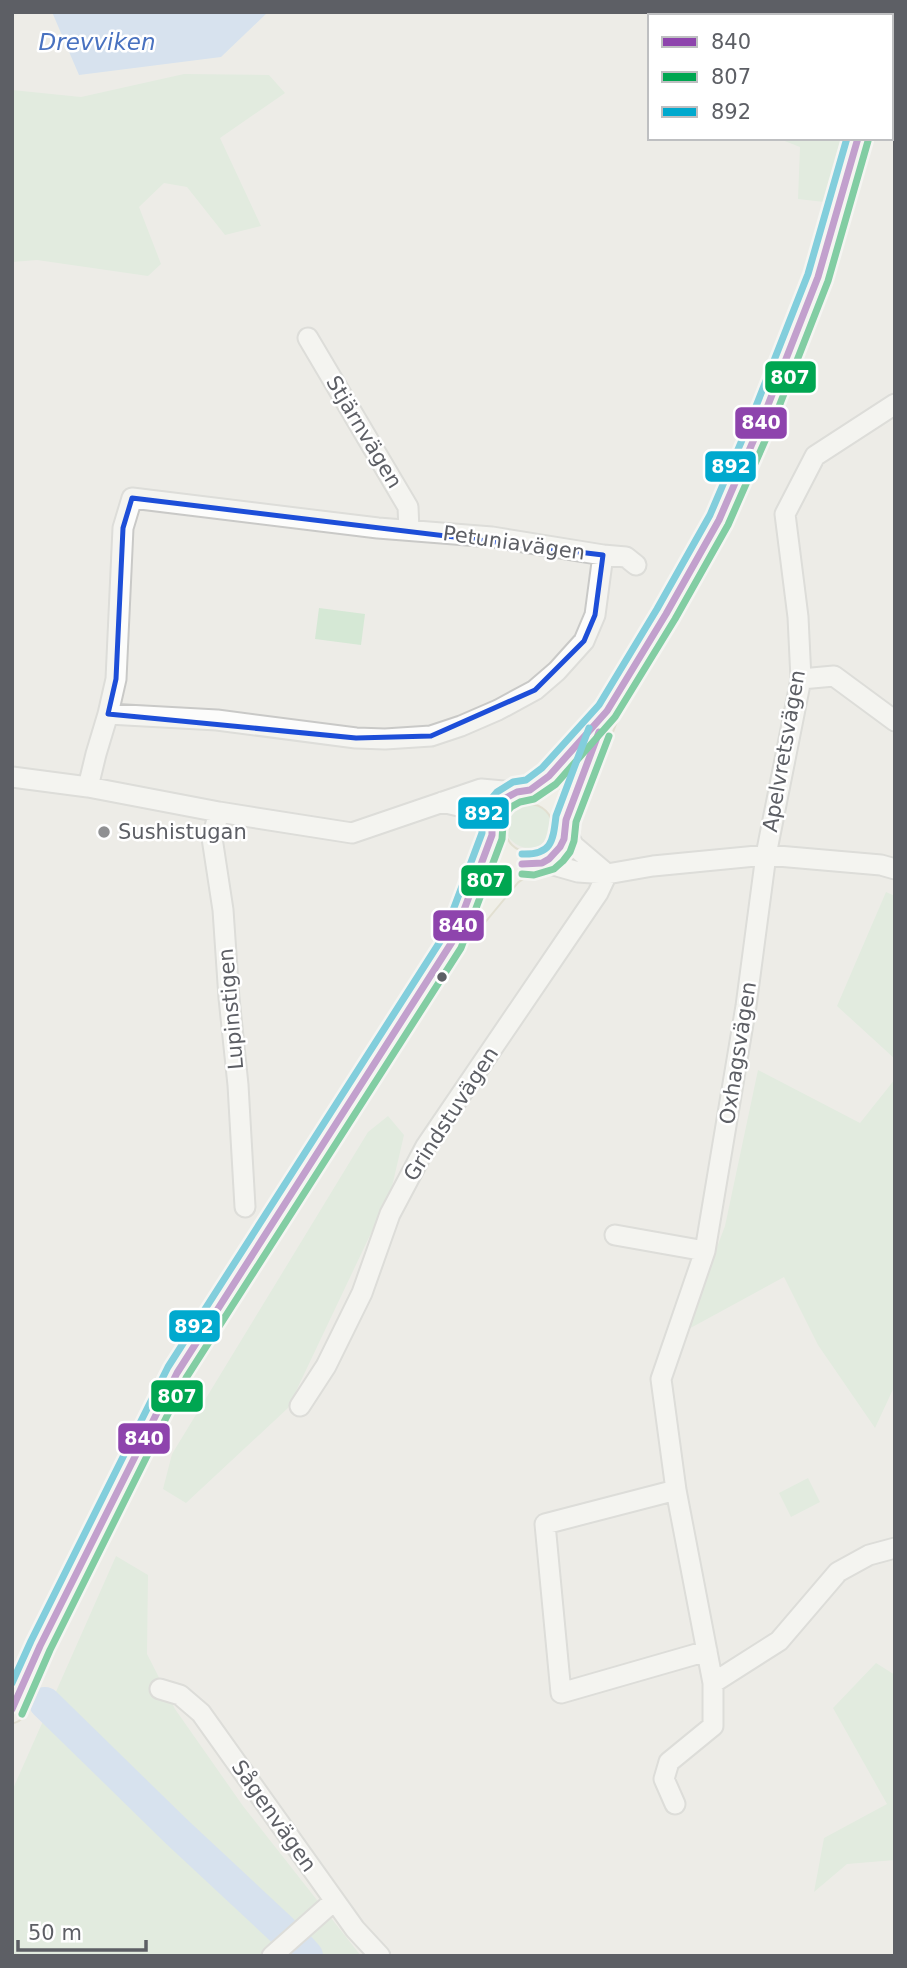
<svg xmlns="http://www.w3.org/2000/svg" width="907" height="1968" font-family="'DejaVu Sans',sans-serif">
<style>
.green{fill:#d5e8d5}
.water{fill:#bcd5f6}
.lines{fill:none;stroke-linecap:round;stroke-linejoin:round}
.river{stroke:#bcd5f6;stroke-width:32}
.minor-casing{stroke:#c9c9c7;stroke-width:23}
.major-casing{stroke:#d4cfb6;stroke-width:28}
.minor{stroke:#fcfcfb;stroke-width:19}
.major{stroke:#f3f2e8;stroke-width:24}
.bus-1-casing{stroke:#fff;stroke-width:12}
.bus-2-casing{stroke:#fff;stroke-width:12}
.bus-3-casing{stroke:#fff;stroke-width:12}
.bus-1{stroke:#8e44ad;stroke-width:7}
.bus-2{stroke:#00a651;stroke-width:7}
.bus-3{stroke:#00a9ce;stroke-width:7}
.marked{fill:none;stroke:#1d4ed8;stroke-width:5;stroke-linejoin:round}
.poi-dot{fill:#8f9092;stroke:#fff;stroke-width:2.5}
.bus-dot{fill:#5d5f65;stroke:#fff;stroke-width:2.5}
.labels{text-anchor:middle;stroke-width:5;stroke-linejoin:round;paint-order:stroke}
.street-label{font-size:21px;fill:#5d5f65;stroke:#fff}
.poi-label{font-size:21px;fill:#5d5f65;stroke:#fff;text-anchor:start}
.water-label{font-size:23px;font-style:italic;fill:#4972c0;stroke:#fff}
.line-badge{stroke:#fff;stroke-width:2.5}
.badge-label{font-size:19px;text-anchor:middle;font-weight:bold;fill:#fff}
</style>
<rect width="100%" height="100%" fill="#edece7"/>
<path class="green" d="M184 74 269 75 285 93 220 138 261 226 225 235 187 187 164 183 139 207 161 264 148 276 37 260 12 262V90L81 97Z
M777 138H844L824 202 798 199 800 147Z
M319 608 365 614 361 645 315 639Z
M505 824a24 24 0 1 1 48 0a24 24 0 1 1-48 0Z
M886 892 895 896V1059L837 1006Z
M758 1070 860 1123 895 1079V1385L875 1428 818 1345 784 1277 685 1331 725 1226Z
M388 1116 404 1135 391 1191 288 1408 186 1503 163 1489 172 1454 368 1132Z
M808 1478 820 1502 791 1517 779 1493Z
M116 1556 148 1575 147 1654 175 1709 243 1806 361 1956H12V1791Z
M876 1663 895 1675V1860L847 1864 814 1892 824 1838 887 1804 833 1708Z"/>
<path class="water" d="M52 12H268L221 57 79 75Z"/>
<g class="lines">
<path class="river" d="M45 1703 177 1832 282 1930
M299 1947 307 1956"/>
<g class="minor-casing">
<path id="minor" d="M837 16 838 12
M308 338 408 507 409 530
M603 555 626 557 636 565
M801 679 834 676 895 721
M12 777 88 787 219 812 352 833 481 789 517 792
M88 787 96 754 108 714 116 679 123 528 132 498 378 528 492 537 603 555 595 615 584 641 557 671 535 690 498 710 461 726 431 736 385 739 356 738 217 720 108 714
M442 802 471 809 492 822
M219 812 212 838 223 910 229 998 238 1085 245 1207
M566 833 574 846 607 874
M543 862 578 872 607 874 653 866 766 855 881 865 895 869
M615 1235 705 1251
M300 1406 326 1366 362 1293 390 1214 426 1146 566 940 598 893 607 874
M676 1490 545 1524 561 1693 707 1651
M713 1683 779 1641 838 1572 869 1555 895 1548
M160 1689 180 1695 201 1713 355 1929 380 1956
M675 1804 664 1779 669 1762 713 1726V1683L676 1490 661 1379 705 1251 746 1006 766 855 801 679 798 617 785 514 815 456 895 404
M272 1956 334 1901"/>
</g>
<g class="major-casing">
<path id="major" d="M881 16V12
M530 790 549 776 597 722
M492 828a37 37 0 1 1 74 0a37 37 0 1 1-74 0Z
M566 820 607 711 666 614 719 520 761 423 818 277 858 138
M459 925 492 835
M12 1710 40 1646 177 1373 452 942 509 873 522 864"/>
</g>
<use href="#minor" class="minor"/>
<use href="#major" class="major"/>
<g class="bus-1-casing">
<path id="bus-1" d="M522 864 542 863 549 859 560 847 564 839 566 820 599 732
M12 1709 40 1646 177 1373 452 942 492 835V822L496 809 504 799 517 792 530 790 549 776 607 711 666 614 719 520 761 423 818 277 858 138"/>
</g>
<g class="bus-2-casing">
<path id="bus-2" d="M522 874 534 875 554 869 563 861 570 852 574 841 576 822 609 736
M22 1714 50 1650 186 1378 461 948 502 839 503 824 505 814 511 807 520 802 534 799 556 784 615 717 675 619 728 525 771 427 828 281 868 141"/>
</g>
<g class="bus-3-casing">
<path id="bus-3" d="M522 854C552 855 553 841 556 816L589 728
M12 1683 31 1641 168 1367 443 937 482 833V820L486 805 497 792 513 782 526 780 542 768 599 705 657 609 710 515 751 419 808 274 847 138"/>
</g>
<use href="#bus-1" class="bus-1"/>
<use href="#bus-2" class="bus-2"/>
<use href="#bus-3" class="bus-3"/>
</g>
<path d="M0 0H907V1968H0ZM132 498 603 555 595 615 584 641 535 690 431 736 356 738 108 714 116 679 123 528Z" fill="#edece7" fill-opacity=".55" fill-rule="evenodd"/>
<path class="marked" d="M132 498 603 555 595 615 584 641 535 690 431 736 356 738 108 714 116 679 123 528Z"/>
<circle class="poi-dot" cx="104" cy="832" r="7"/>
<circle class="bus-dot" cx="442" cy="977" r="6"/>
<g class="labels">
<g class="street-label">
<text transform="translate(364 432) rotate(59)" y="7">Stjärnvägen</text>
<text transform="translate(514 543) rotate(8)" y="7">Petuniavägen</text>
<text transform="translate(784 751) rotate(-80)" y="7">Apelvretsvägen</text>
<text transform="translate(231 1009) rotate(-95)" y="7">Lupinstigen</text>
<text transform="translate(738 1053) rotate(-81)" y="7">Oxhagsvägen</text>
<text transform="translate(451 1114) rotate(-57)" y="7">Grindstuvägen</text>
<text transform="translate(274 1816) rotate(55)" y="7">Sågenvägen</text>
</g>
<g class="poi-label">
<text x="118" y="839">Sushistugan</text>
</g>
<g class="water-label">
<text x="97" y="50">Drevviken</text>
</g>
</g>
<g class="line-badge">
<rect x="764" y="360" width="53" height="34" rx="7" fill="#00a651"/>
<rect x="734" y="406" width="54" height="34" rx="7" fill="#8e44ad"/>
<rect x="704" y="450" width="53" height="33" rx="7" fill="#00a9ce"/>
<rect x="457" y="796" width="53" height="34" rx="7" fill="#00a9ce"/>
<rect x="460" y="864" width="53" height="33" rx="7" fill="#00a651"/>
<rect x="432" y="909" width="53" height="33" rx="7" fill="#8e44ad"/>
<rect x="168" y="1309" width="53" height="34" rx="7" fill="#00a9ce"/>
<rect x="150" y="1379" width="54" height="34" rx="7" fill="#00a651"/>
<rect x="117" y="1422" width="54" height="33" rx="7" fill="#8e44ad"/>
</g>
<g class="badge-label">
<text x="790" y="384">807</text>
<text x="761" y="429">840</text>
<text x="731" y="473">892</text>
<text x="484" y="820">892</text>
<text x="486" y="887">807</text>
<text x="458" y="932">840</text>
<text x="194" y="1333">892</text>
<text x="177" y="1403">807</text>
<text x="144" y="1445">840</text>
</g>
<rect width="907" height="1968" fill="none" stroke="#5d5f65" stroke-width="28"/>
<rect x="648" y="14" width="245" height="126" fill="#ffffff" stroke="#bebfc1" stroke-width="2"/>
<rect x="662" y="37" width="35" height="10" fill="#8e44ad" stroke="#bebfc1" stroke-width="2"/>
<text x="711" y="49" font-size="21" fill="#5d5f65">840</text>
<rect x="662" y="72" width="35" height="10" fill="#00a651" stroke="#bebfc1" stroke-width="2"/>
<text x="711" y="84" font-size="21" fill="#5d5f65">807</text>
<rect x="662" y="107" width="35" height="10" fill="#00a9ce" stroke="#bebfc1" stroke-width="2"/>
<text x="711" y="119" font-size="21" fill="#5d5f65">892</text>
<path d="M18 1940v10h128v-10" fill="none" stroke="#5d5f65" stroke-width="3.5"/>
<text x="28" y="1940" font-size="21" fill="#5d5f65" stroke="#ffffff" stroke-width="5" paint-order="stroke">50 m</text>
</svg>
